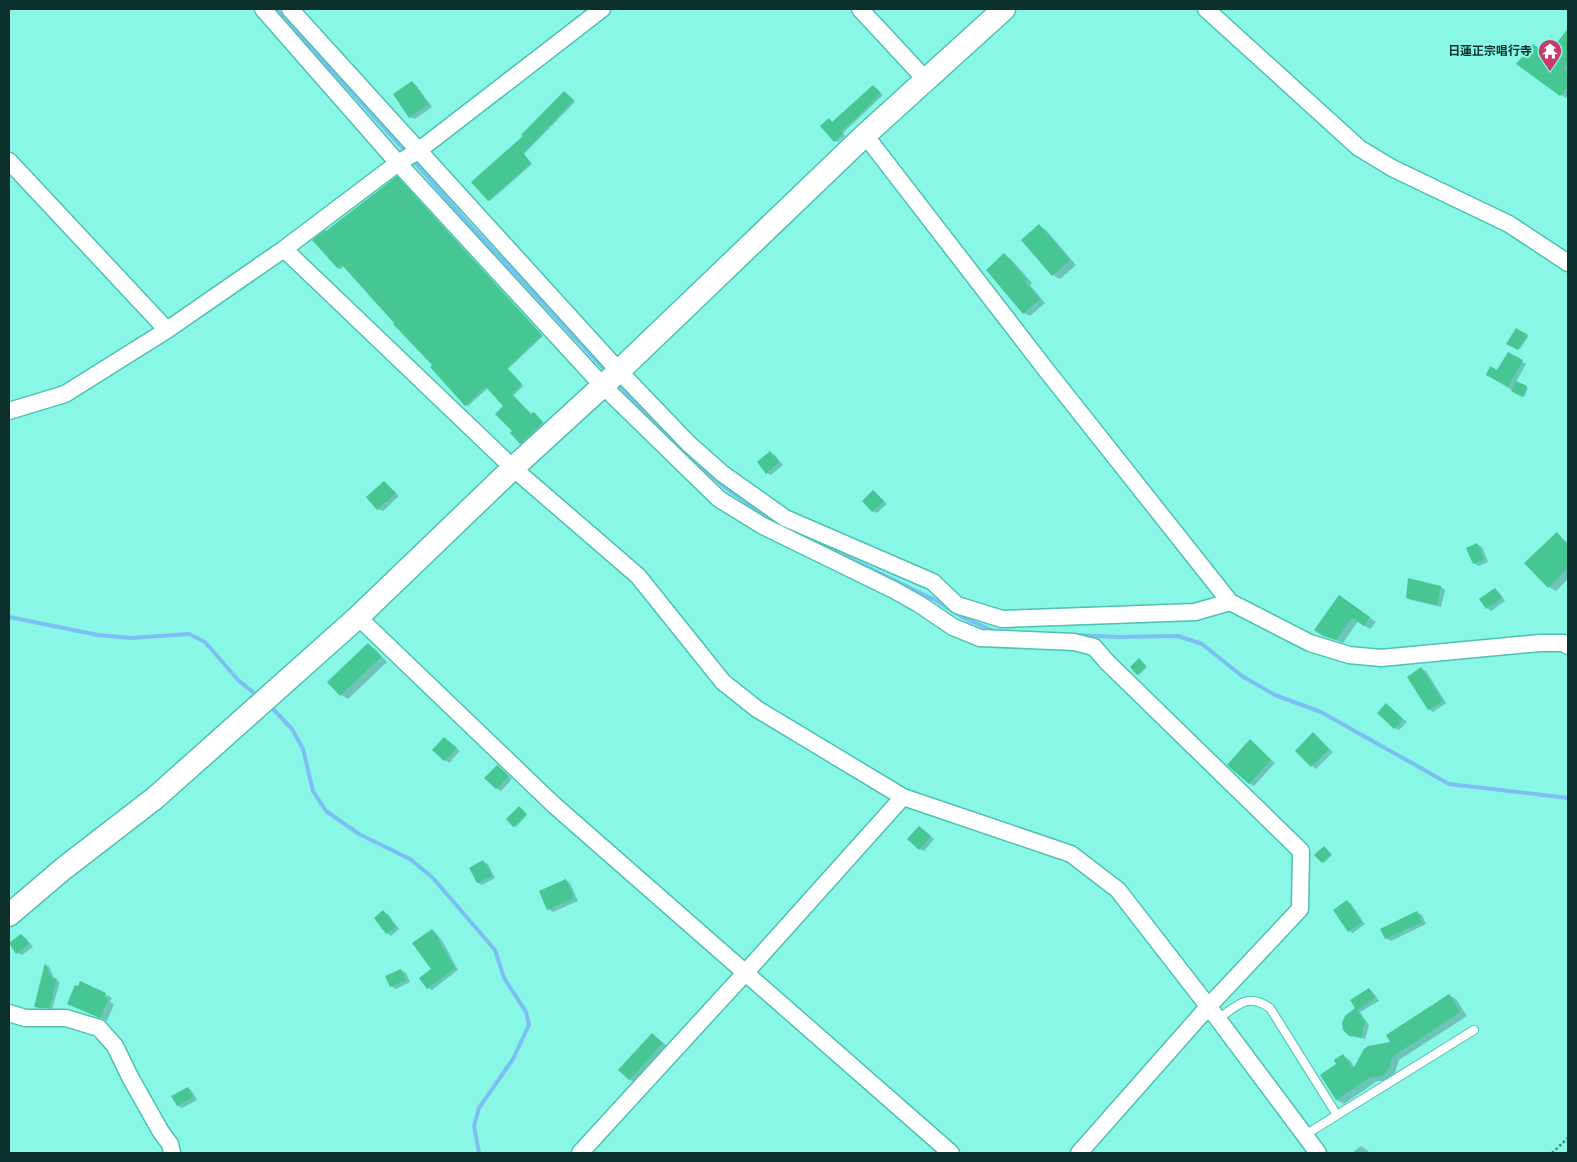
<svg xmlns="http://www.w3.org/2000/svg" width="1577" height="1162" font-family="'Public Sans','Noto Sans JP',sans-serif">
<style>
.shadow{fill:#0003}
.lines{fill:none;stroke-linecap:round;stroke-linejoin:round}
.stream{stroke:#7bbff3;stroke-width:4}
.building{fill:#46c693}
.lane-casing{stroke:#4ec1b1;stroke-width:10}
.street-casing{stroke:#4ec1b1;stroke-width:19}
.secondary-casing{stroke:#4ec1b1;stroke-width:25}
.path{stroke:#448b81;stroke-width:2.5;stroke-dasharray:2.5 2.5;stroke-linecap:butt}
.lane{stroke:#fff;stroke-width:8}
.street{stroke:#fff;stroke-width:16}
.secondary{stroke:#fff;stroke-width:22}
.labels{text-anchor:middle;stroke-width:4;stroke-linejoin:round;paint-order:stroke}
.poi-label{font-size:12px;font-weight:bold;fill:#0b302b;stroke:#88f7e6;text-anchor:end}
</style>
<rect width="100%" height="100%" fill="#88f7e6"/>
<path class="shadow" d="M1568 30V99L1561 95 1548 56Z
M412 82 416 85 432 107 415 119 410 117Z
M874 87 883 95 843 133 845 136 838 142 835 141 829 120 833 123Z
M566 93 575 102 524 154 532 164 490 201 488 200 524 136Z
M399 179 543 336 508 369 523 386 513 396 532 415H536L544 424 522 444 514 432 505 406 488 388 468 406 466 405 431 367 434 365 344 266 341 269 339 268Z
M1039 226 1046 230 1076 265 1060 279 1053 275 1023 240Z
M1005 255 1011 259 1032 283 1030 285 1045 303 1030 316 1024 313Z
M1517 330 1528 337 1520 349 1508 343Z
M1508 353 1526 364 1516 382 1528 388 1524 397 1487 375 1498 372Z
M770 453 775 455 783 465 771 475 767 473Z
M384 483 399 496 383 511 378 509Z
M874 491 887 504 877 513 873 511Z
M1557 534 1568 543V579L1556 591 1549 587Z
M1477 544 1482 547 1488 562 1478 566 1474 563Z
M1441 587 1445 590 1441 607 1411 600 1407 598Z
M1495 590 1499 592 1505 601 1491 611 1487 608Z
M1346 600 1376 622 1370 629 1358 621 1343 643 1323 635Z
M368 645 375 649 387 662 348 699 341 695Z
M1141 661 1147 667 1139 675 1138 674Z
M1422 669 1426 671 1446 703 1433 712 1429 709 1409 677Z
M1386 705 1407 722 1399 730 1395 728Z
M1314 734 1333 752 1316 769 1312 766Z
M444 738 460 751 449 763 445 760Z
M1254 743 1275 763 1254 786 1249 783Z
M498 766 512 779 501 791 496 788Z
M521 809 527 815 516 827 514 826Z
M923 830 934 839 924 851 920 849Z
M1326 849 1332 855 1324 863 1323 862Z
M483 862 488 864 495 878 482 885 478 883 471 868Z
M566 880 570 883 578 901 553 912 548 909Z
M1347 901 1351 904 1365 924 1353 933 1349 931Z
M383 912 388 914 399 929 391 936 387 933Z
M1417 912 1422 915 1426 924 1391 941 1386 938 1382 929Z
M432 930 435 932 443 942 458 970 432 990 428 988 432 970Z
M22 935 26 938 33 947 22 955 17 953Z
M46 965 49 966 54 979 60 982 52 1009 39 1008 35 1006Z
M401 970 406 973 410 982 396 989 391 986Z
M1369 989 1373 992 1379 1001 1360 1012 1369 1025 1365 1039 1355 1037 1350 1035 1357 1008Z
M105 994 112 998 110 1002 114 1004 107 1021 68 1004Z
M1449 995 1456 999 1467 1016 1399 1060 1394 1076 1385 1081H1377L1344 1104 1337 1100 1321 1076 1338 1064 1343 1056 1350 1060 1355 1068 1392 1042Z
M652 1034 667 1046 634 1082 629 1079Z
M188 1088 192 1091 197 1100 182 1108 177 1105Z
M1361 1146 1367 1150 1370 1153H1352Z"/>
<g class="lines">
<path class="stream" d="M276 9 407 153
M412 159 467 222 608 373
M618 384 680 449 726 488 776 523 937 601 964 618 996 632
M9 617 98 635 131 638 189 634 205 642 238 680 259 697
M1076 635 1118 637 1178 636 1202 644 1242 676 1275 695 1321 712 1449 784 1568 798
M270 706 292 729 303 749 313 791 326 811 359 834 410 859 433 878 495 950 504 978 526 1012 529 1025 513 1059 479 1108 474 1126 479 1153"/>
</g>
<path class="building" d="M1568 28V62L1564 68 1568 72V86L1560 96 1516 64 1533 44 1548 55Z
M412 81 428 104 409 118 393 94Z
M873 85 881 93 856 118 841 131 843 133 834 142 820 126 829 118 832 122Z
M564 91 574 100 523 153 531 163 488 201 471 182 523 136 521 135Z
M397 176 542 335 507 368 522 384 512 394 531 414 534 412 543 422 520 444 510 433 512 431 495 414 503 406 486 387 465 406 430 367 432 365 393 324 394 323 342 265 338 269 312 240 325 230 326 231Z
M1039 224 1070 260 1052 276 1021 240Z
M1004 253 1026 279 1024 281 1040 299 1023 314 986 270Z
M1516 328 1528 335 1518 350 1506 344Z
M1508 352 1523 360 1508 387 1486 375 1490 366 1497 370Z
M1516 381 1527 386 1522 397 1511 391Z
M770 451 779 462 766 474 757 462Z
M384 481 396 493 377 510 366 497Z
M873 490 884 501 872 512 862 501Z
M1557 532 1568 545V568L1548 588 1524 563Z
M1477 543 1484 560 1473 564 1466 548Z
M1408 578 1441 586 1437 605 1406 598Z
M1495 588 1502 598 1486 609 1479 599Z
M1339 595 1370 617 1364 626 1352 618 1336 640 1323 636 1314 630Z
M368 643 381 657 340 696 327 682Z
M1139 658 1146 666 1137 675 1130 667Z
M1421 667 1443 701 1428 710 1407 677Z
M1386 703 1403 719 1394 729 1377 713Z
M1313 732 1329 749 1311 767 1295 751Z
M444 737 457 748 444 761 432 750Z
M1250 739 1271 760 1249 784 1227 765Z
M497 765 509 776 496 789 484 778Z
M519 806 527 814 513 827 506 819Z
M919 826 931 836 919 850 907 839Z
M1324 846 1331 854 1322 863 1314 855Z
M483 860 492 876 477 883 469 868Z
M566 879 574 898 547 910 539 891Z
M1347 900 1362 922 1348 932 1333 910Z
M383 910 396 927 386 934 374 918Z
M1417 911 1422 922 1385 939 1380 929Z
M432 929 440 940 439 941 455 968 427 989 419 978 431 969 412 943Z
M21 934 29 944 16 954 9 943Z
M45 963 51 977 57 979 49 1008H39L34 1007Z
M401 969 406 980 390 987 385 976Z
M80 981 106 993 104 997 108 999 100 1018 67 1004 75 985 78 986Z
M1369 988 1375 998 1357 1010 1365 1022 1361 1037 1349 1036 1343 1030 1342 1023 1345 1016 1355 1008 1350 1000Z
M1449 994 1460 1012 1392 1057 1390 1067 1383 1076 1369 1078 1336 1100 1320 1075 1336 1064 1334 1060 1343 1054 1353 1069 1364 1049 1368 1046 1390 1042 1386 1035Z
M652 1033 663 1043 629 1080 618 1070Z
M188 1087 193 1097 177 1106 171 1096Z"/>
<g class="lines">
<g class="lane-casing">
<path id="lane" d="M1218 1019C1238 1005 1248 992 1270 1008L1337 1115
M1305 1135 1474 1030"/>
</g>
<g class="street-casing">
<path id="street" d="M263 9 398 163 602 385 719 499 763 526 894 590 919 604 953 627 980 638 1074 642 1094 647 1107 662 1301 851 1300 909 1208 1007 1079 1153
M290 9 619 371 689 444 723 474 785 518 933 582 957 605 1002 619 1195 612 1230 602
M860 9 926 80
M1206 9 1359 148 1392 168 1509 224 1568 263
M865 135 1047 371 1230 602 1310 643 1349 655 1381 658 1540 643H1564L1568 646
M9 161 167 330
M284 249 513 468 638 576 723 682 757 709 903 797 1071 854 1118 890 1218 1019 1318 1153
M9 411 65 394 167 330 284 249 398 163 418 151 602 9
M358 617 554 805 951 1153
M9 1013 25 1018H66L99 1028 115 1046 130 1077 161 1132 170 1144 172 1153
M580 1153 746 972 903 797"/>
</g>
<g class="secondary-casing">
<path id="secondary" d="M9 915 63 869 155 798 358 617 513 468 619 371 865 135 1004 9"/>
</g>
<path class="path" d="M1552 1153 1568 1138"/>
<use href="#lane" class="lane"/>
<use href="#street" class="street"/>
<use href="#secondary" class="secondary"/>
</g>
<defs>
<g id="temple-pin" transform="scale(1.25)"><path d="M0 17L-7.5 6A9.5 9.5 0 1 1 7.5 6Z" fill="#c63a6c" stroke="#88f7e6"/><path d="M0-6L5-2H3V0L6.5 2.5H4V6H1.5V3h-3V6H-4V2.5H-6.5L-3 0V-2H-5Z" fill="#fff"/></g>
</defs>
<g fill-rule="evenodd">
<use href="#temple-pin" x="1550" y="51"/>
</g>
<g class="labels">
<g class="poi-label">
<text x="1532" y="55">日蓮正宗唱行寺</text>
</g>
</g>
<rect width="1577" height="1162" fill="none" stroke="#0b302b" stroke-width="20"/>
</svg>
